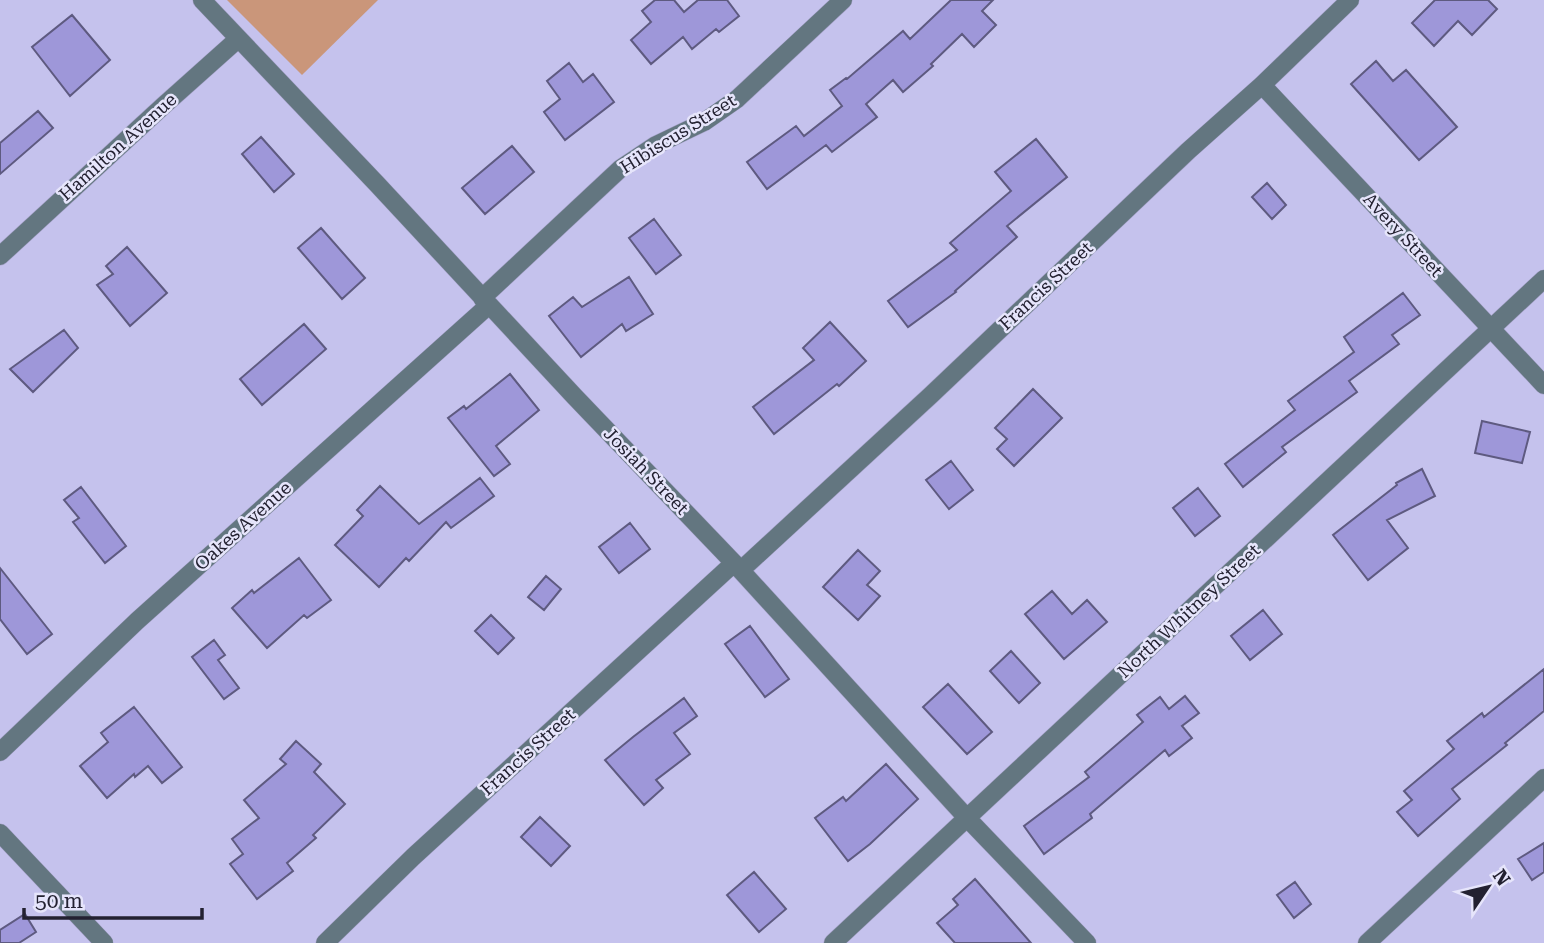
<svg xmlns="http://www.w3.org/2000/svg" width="1544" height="943" font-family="'Roboto Serif',serif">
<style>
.green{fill:#ca967a}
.building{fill:#9e97d9;stroke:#5e5a80;stroke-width:2}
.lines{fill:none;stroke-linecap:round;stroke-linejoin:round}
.minor-casing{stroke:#a5a2c7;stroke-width:19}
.minor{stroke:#637680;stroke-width:18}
.labels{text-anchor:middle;stroke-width:5;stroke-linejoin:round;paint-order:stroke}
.street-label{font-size:18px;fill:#232131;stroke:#e6e5fb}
</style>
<rect width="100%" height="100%" fill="#c5c2ed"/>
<path class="green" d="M227 0H378L302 75Z"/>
<path class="building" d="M655 0H674L684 12 698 0H727L739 16 719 32 716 29 692 49 683 37 651 64 631 40 651 22 642 11Z
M951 0H993L982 11 996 25 974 47 962 34 931 64 933 66 903 92 893 80 866 104 877 117 832 152 826 145 767 189 747 162 796 126 804 136 842 106 830 90 846 78 847 79 903 31 910 39Z
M1435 0H1488L1497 9 1472 35 1458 21 1434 46 1412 23Z
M72 15 110 60 70 96 32 47Z
M1376 61 1393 81 1406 70 1457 127 1419 160 1351 84Z
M569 63 583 82 593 74 614 102 565 140 544 112 560 99 547 81Z
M38 111 53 128 0 174V143Z
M261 137 294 174 274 192 242 154Z
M1036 139 1067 177 1007 226 1017 237 955 291 956 292 908 327 888 301 957 250 950 243 1011 191 995 172Z
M512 146 534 172 485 214 462 188Z
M1267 183 1286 205 1272 219 1252 197Z
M654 219 681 255 656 274 629 238Z
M321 228 365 278 342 299 298 248Z
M127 247 167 293 130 326 97 285 113 274 106 266Z
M629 277 653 314 626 331 622 324 581 357 549 316 573 297 582 307Z
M1403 293 1420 315 1392 335 1399 344 1349 381 1357 392 1282 447 1286 452 1243 487 1225 464 1295 410 1288 401 1354 352 1344 337Z
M830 322 866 361 839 386 837 384 774 434 753 407 814 360 803 348Z
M304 324 326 349 262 405 240 379Z
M64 330 78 348 33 392 10 369Z
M510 374 539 410 496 446 510 464 494 476 448 418 464 406 466 409Z
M1033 389 1062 418 1014 466 997 449 1007 439 995 428Z
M1482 421 1530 432 1522 463 1475 453Z
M951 461 973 490 949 509 926 480Z
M1422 469 1435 496 1387 520 1408 548 1368 580 1333 535 1397 485 1396 483Z
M480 478 494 496 451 528 446 522 409 561 406 558 379 587 335 545 363 516 357 510 380 486 419 524Z
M81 487 126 546 105 563 73 522 79 518 64 500Z
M1198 488 1220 516 1195 536 1173 508Z
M630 523 650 549 619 573 599 547Z
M858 550 880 571 867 585 880 596 858 620 823 587Z
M299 558 331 600 307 618 304 615 267 648 232 608 252 590 254 593Z
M0 568 52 634 27 654 0 619Z
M546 576 561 589 544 610 528 597Z
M1052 591 1072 614 1087 600 1107 622 1064 659 1025 614Z
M1263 610 1282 634 1250 660 1231 636Z
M491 615 514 638 498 654 475 631Z
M750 626 789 679 765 697 725 644Z
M214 640 225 655 218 660 239 688 224 699 192 657Z
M1011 651 1040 683 1019 703 990 671Z
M1544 669V711L1505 743 1507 745 1452 789 1460 799 1418 836 1397 812 1412 800 1404 791 1454 749 1447 741 1482 713 1484 717Z
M948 684 992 732 967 754 923 707Z
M1185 696 1199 713 1182 726 1192 738 1169 756 1165 750 1090 814 1092 818 1044 854 1024 826 1089 777 1085 772 1143 722 1137 715 1160 697 1169 709Z
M684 698 697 716 674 733 690 754 656 780 663 788 644 805 605 760 633 737Z
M134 707 182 767 162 783 148 766 135 777 134 774 107 798 80 766 108 742 101 733Z
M296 741 321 764 314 772 345 804 313 835 316 838 287 863 293 871 257 899 230 864 243 854 232 839 259 818 244 800 286 764 280 759Z
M886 764 918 799 870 844 848 861 815 818 843 797 846 801Z
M540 817 570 846 551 866 521 837Z
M1544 843V872L1532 880 1518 859Z
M754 872 786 909 759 932 727 895Z
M975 879 1031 943H955L937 923 958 905 953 899Z
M1295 882 1311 904 1294 918 1277 895Z
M25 914 36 932 19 943H0V930Z"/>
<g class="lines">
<g class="minor-casing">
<path id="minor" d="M202 0 376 183 575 397 734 563 967 818 1087 943
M1262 85 1544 385
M0 256 163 106 238 39
M482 298 620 169 656 145 704 122 737 99 843 0
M741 570 931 395 1188 151 1262 85 1350 0
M0 752 137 621 489 305
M0 833 104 943
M325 943 413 857 734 563
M833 943 1544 279
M1367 943 1544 778"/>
</g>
<use href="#minor" class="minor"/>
</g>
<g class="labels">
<g class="street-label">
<text transform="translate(678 134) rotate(-32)" y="6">Hibiscus Street</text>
<text transform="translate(118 147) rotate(-42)" y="6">Hamilton Avenue</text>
<text transform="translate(1403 235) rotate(47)" y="6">Avery Street</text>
<text transform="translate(1046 286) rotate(-43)" y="6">Francis Street</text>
<text transform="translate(646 471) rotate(46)" y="6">Josiah Street</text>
<text transform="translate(243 526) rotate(-42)" y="6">Oakes Avenue</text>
<text transform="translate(1189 611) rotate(-43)" y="6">North Whitney Street</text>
<text transform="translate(528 752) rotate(-42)" y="6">Francis Street</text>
</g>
</g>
<g transform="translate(1488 887) rotate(55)" stroke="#e6e5fb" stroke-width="5" paint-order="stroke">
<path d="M0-5L12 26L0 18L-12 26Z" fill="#232131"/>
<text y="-10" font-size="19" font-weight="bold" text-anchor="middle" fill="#232131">N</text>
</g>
<path d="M24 908v10h178v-10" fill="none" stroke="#232131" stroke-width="3.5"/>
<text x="35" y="908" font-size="21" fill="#232131" stroke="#e6e5fb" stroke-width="5" paint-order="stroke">50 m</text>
</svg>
